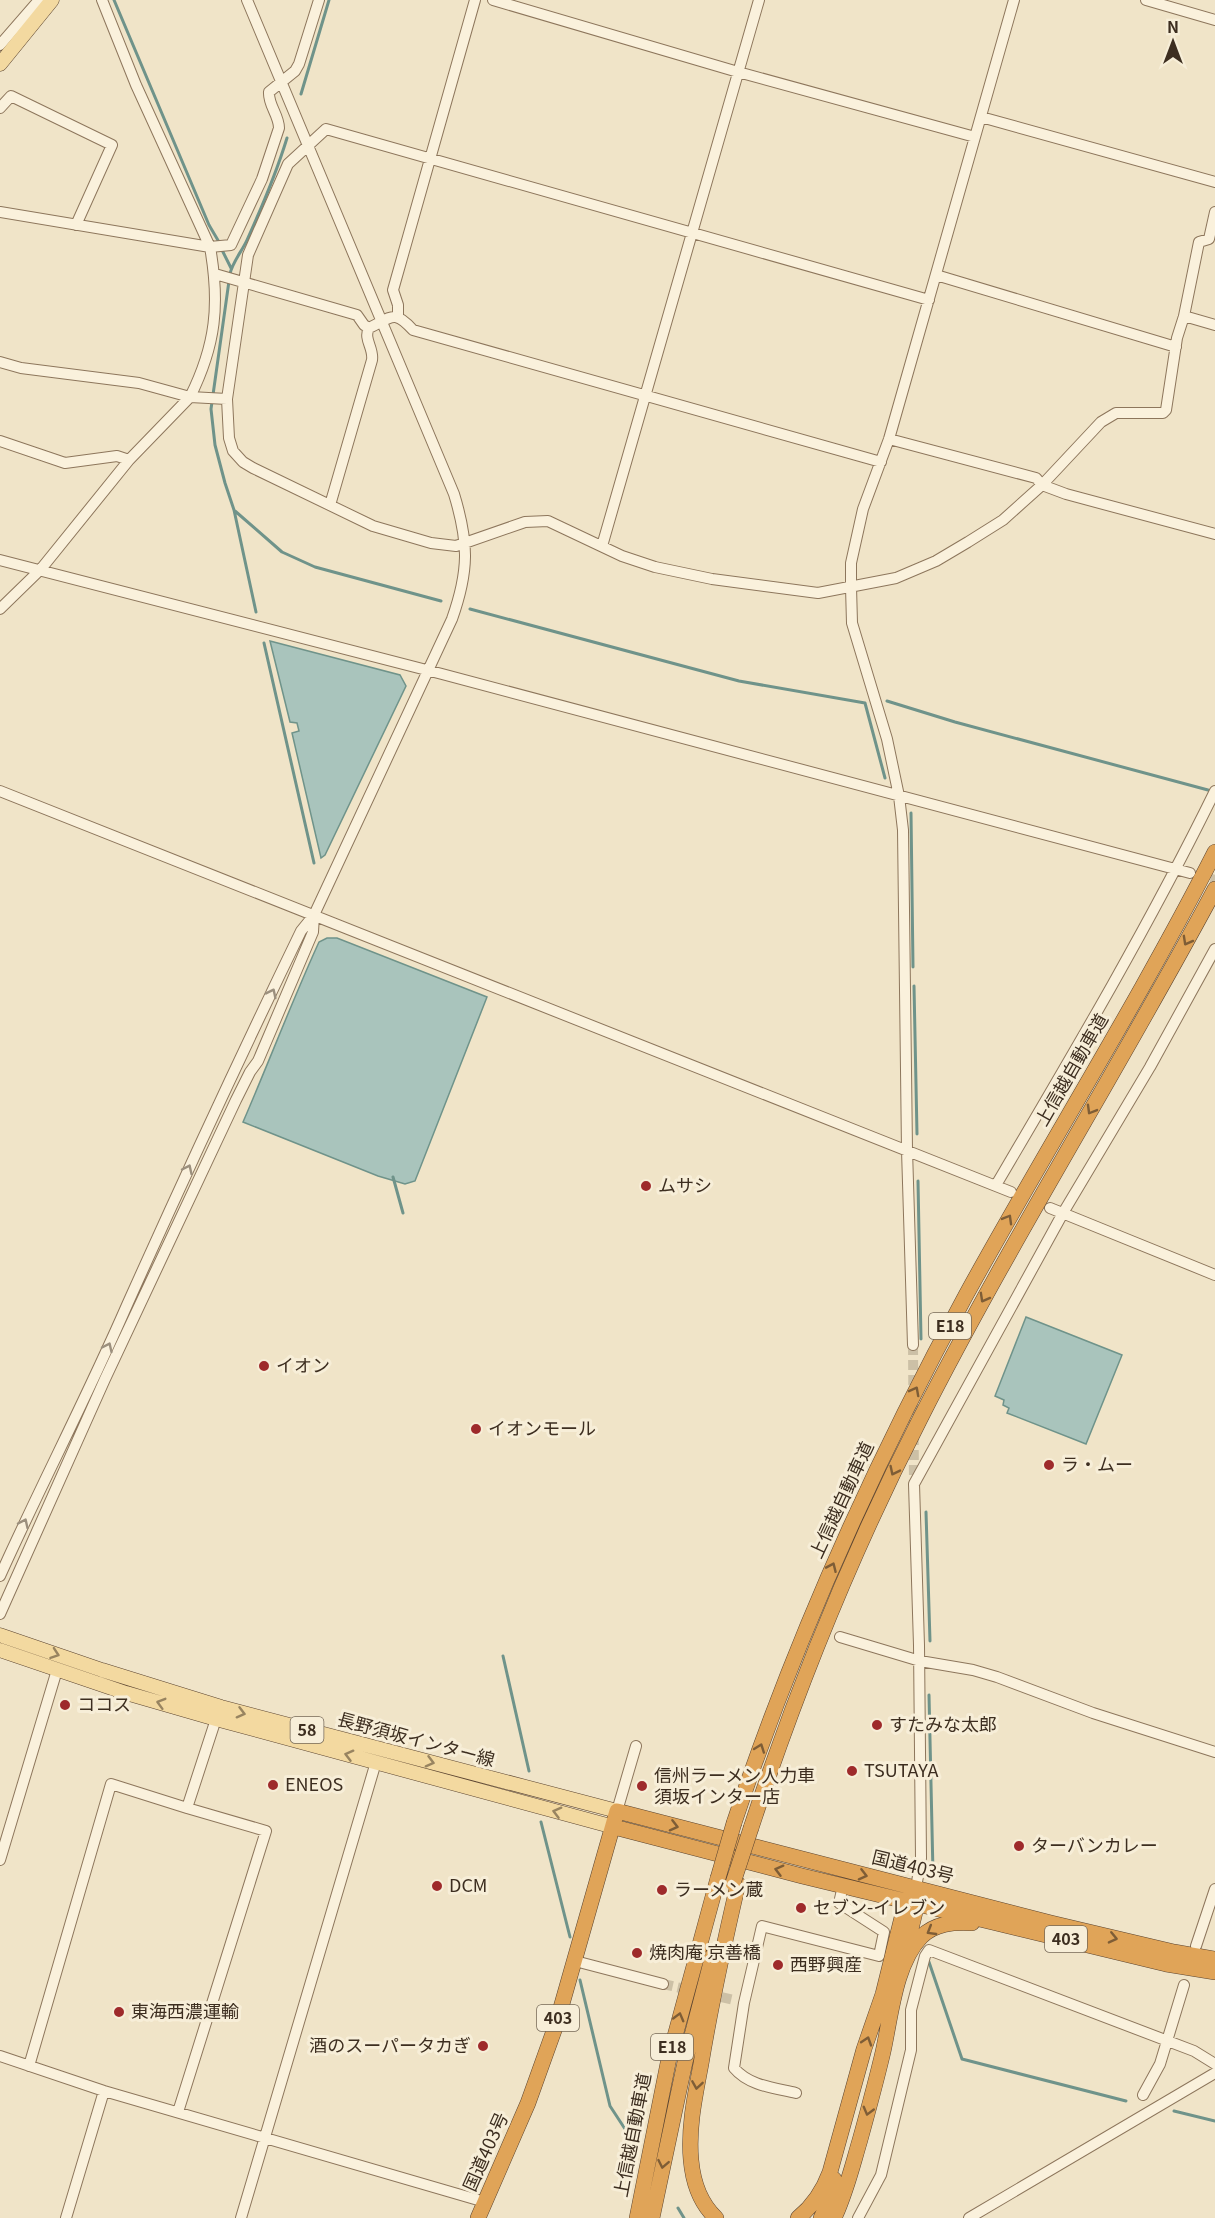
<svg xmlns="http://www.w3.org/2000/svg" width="1215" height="2218" font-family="Georgia,'Noto Sans JP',serif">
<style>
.water{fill:#a9c4bc;stroke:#6f938a;stroke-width:1.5}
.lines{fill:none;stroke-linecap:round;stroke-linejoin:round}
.stream{stroke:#6f938a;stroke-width:3}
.minor-tunnel{stroke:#ccc0a6;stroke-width:10;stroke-dasharray:10 5;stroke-linecap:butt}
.minor-casing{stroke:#8d765c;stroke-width:12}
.major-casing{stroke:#5b4430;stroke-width:15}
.highway-casing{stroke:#5b4430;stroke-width:16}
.minor{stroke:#faf1dc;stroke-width:10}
.major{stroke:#f3d9a0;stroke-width:14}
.highway{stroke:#e0a458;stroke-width:15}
.highway-bridge-casing{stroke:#5b4430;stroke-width:16;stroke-linecap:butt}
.highway-bridge{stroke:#e0a458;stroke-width:15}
.oneway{stroke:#7e5d36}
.oneway2{stroke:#9c907e}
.oneway3{stroke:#988460}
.poi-dot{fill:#9e2a2b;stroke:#f7eed8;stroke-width:2}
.labels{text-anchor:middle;stroke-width:6;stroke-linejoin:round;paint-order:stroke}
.shield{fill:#f7eed8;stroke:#756857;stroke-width:1.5}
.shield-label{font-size:16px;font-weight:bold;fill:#3d2e20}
.street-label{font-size:18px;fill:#3d2e20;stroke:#f7eed8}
.poi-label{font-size:18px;fill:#3d2e20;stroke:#f7eed8;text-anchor:start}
</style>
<rect width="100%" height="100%" fill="#f0e4c8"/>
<path class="water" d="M270 641 400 675 406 686 325 855 321 858 292 733 299 731 297 723 290 722Z
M327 938H337L487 997 415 1181 405 1184 378 1176 243 1122C269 1062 292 1001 319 942Z
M1026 1317 1122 1355 1086 1444 1007 1413 1009 1408 1003 1405 1004 1400 995 1396Z"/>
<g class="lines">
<path class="stream" d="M114 0 209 225 219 242
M301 94 329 0
M221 248 231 268
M230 274C232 263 242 251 247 240 262 207 276 174 287 138
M229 281 211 409 215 445 225 483 234 510 256 612
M235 511 282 552 315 567 441 601
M470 609 739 681 865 703 885 778
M264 643 314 863
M887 701 955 722 1208 790
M911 813 913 967
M914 986 917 1134
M393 1177 403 1213
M918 1181 921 1339
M926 1512 930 1641
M503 1656 529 1771
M929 1695 933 1873
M541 1822 570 1937
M929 1962 962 2059 1126 2101
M580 1980 610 2106 627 2132
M1174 2111 1215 2121
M678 2208 684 2218"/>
<path class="minor-tunnel" d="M1196 875 1215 880
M913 1345 914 1484
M663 1984 734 2000"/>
<g class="minor-casing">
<path id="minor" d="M102 0 136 85 210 247
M247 0 454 494C469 543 469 571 452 619L314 915
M493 0 738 72 975 137
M1146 0 1215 20
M0 45 39 0
M0 108 11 96 112 145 76 225
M981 117 1215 182
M0 212 210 247
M215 274 357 315 364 325 369 328C392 317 394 309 413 330L881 462
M936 275 1176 347
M929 300 326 129 288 164 248 255 227 399 229 438 233 451 243 462 253 468 373 526 431 543 456 546 525 522 548 521 622 556 655 567 712 579 818 593 896 578 936 561 968 542 1003 520 1042 485 1101 422 1116 413H1163L1166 410 1177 338 1184 316 1199 242 1209 239 1215 212
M1184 316 1215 325
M398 317V305L393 290 475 0
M0 362 21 368 139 383 190 397 129 460 41 569 0 609
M227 399 190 397C216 345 220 304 210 247L231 245 262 179 279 128C279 115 268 105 269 92L295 71 299 64 319 0
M889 439 1036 478 1042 485 1066 494 1215 534
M0 441 65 463 117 456 129 460
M330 505 372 360C374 348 363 339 369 328
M602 546 759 0
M0 560 442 674 1190 873
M0 791 1011 1192
M996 1185C1072 1056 1149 926 1215 791
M1050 1208 1215 1275
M913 1345 907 1150 903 830 899 796 887 739 852 623 851 587V563L863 509 889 439 1014 0
M0 1576C41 1485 87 1397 127 1305 183 1180 241 1055 301 931L314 915 313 932 258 1061 250 1072 236 1100 105 1379 0 1614
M840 1637 920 1661 973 1670 997 1677 1093 1713 1215 1752
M617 1811 636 1746
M0 1860 57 1670
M916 1888 921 1858 919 1645 914 1484 1063 1213 1150 1067 1215 949
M1196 1946 1215 1889
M575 1961 663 1984
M0 2056 104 2091 485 2202
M29 2066 111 1784 187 1808
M796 2093C775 2088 749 2086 734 2068L744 2003 762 1926 879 1956 884 1932 839 1903 843 1886
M1143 2095 1160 2064 1184 1985
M178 2112 266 1831 187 1808 216 1719
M66 2218 104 2091
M241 2218 376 1762
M858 2218 881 2175 911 2050V2010L925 1956 929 1950 1194 2051 1215 2064
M969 2218 1215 2073"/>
</g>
<g class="major-casing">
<path id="major" d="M0 64 52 0
M0 1635 102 1670 221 1707 617 1811
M0 1650 126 1693 216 1719 614 1827"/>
</g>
<g class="highway-casing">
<path id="highway" d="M734 1823C795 1640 874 1464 966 1295 1048 1146 1138 1003 1215 852
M614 1827 802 1876 1166 1964 1215 1972
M751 1828C797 1688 853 1550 920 1419 1012 1238 1120 1067 1215 889
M905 1954 917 1904 916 1895
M478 2218 528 2103 556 2025 617 1811 1051 1923 1174 1952 1215 1959
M637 2218 669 2058 718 1878
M652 2218 685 2062 713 1955
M716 2218C700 2203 693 2182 691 2160 688 2128 695 2096 701 2064 711 2004 724 1944 738 1884
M798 2218C814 2205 823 2191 830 2172L864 2049 883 1994 906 1901 912 1894
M821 2218 829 2202 834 2179
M834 2218C846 2193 852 2167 860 2140 868 2111 876 2082 883 2052 891 2016 895 1964 921 1937 935 1923 954 1922 972 1923"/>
</g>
<use href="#minor" class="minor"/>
<use href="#major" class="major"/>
<use href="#highway" class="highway"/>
<g class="highway-bridge-casing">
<path id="highway-bridge" d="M718 1878 734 1823
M733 1883 751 1828"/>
</g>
<use href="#highway-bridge" class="highway-bridge"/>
</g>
<defs><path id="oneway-chevron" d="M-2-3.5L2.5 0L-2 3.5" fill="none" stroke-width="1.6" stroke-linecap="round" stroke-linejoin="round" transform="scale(1.5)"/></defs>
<g class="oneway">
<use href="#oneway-chevron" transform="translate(1187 941) rotate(119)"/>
<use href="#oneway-chevron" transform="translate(1091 1110) rotate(120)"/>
<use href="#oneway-chevron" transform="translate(1008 1219) rotate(-60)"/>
<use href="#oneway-chevron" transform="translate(984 1298) rotate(119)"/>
<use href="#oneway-chevron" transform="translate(915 1391) rotate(-62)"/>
<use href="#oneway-chevron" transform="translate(894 1471) rotate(116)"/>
<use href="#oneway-chevron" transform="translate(832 1567) rotate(-66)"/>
<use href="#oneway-chevron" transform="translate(760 1748) rotate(-70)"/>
<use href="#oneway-chevron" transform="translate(674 1826) rotate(14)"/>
<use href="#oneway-chevron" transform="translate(779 1870) rotate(-165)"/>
<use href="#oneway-chevron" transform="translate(863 1875) rotate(14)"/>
<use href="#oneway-chevron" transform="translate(931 1931) rotate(149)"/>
<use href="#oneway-chevron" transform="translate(1113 1938) rotate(13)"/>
<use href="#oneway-chevron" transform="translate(679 2017) rotate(-75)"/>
<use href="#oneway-chevron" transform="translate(867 2041) rotate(-72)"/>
<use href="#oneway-chevron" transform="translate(697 2085) rotate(99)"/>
<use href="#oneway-chevron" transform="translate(868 2111) rotate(105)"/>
<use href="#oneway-chevron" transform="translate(663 2164) rotate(101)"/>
</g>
<g class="oneway2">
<use href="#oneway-chevron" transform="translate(272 993) rotate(-64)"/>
<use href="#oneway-chevron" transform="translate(188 1169) rotate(-65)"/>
<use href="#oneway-chevron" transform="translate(108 1347) rotate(-65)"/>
<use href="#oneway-chevron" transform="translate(24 1523) rotate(-65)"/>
</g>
<g class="oneway3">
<use href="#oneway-chevron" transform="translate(55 1654) rotate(19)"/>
<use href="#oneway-chevron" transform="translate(161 1703) rotate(-164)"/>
<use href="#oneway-chevron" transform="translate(241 1713) rotate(15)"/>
<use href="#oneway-chevron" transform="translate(349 1755) rotate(-165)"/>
<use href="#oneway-chevron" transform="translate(430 1762) rotate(15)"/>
<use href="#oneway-chevron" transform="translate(557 1812) rotate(-165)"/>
</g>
<g class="poi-dot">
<circle cx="646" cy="1186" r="6"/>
<circle cx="264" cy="1366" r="6"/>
<circle cx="476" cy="1429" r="6"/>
<circle cx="1049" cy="1465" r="6"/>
<circle cx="65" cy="1705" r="6"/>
<circle cx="877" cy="1725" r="6"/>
<circle cx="852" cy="1771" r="6"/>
<circle cx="273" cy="1785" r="6"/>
<circle cx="642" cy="1786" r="6"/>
<circle cx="1019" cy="1846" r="6"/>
<circle cx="437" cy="1886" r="6"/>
<circle cx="662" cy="1890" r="6"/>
<circle cx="801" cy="1908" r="6"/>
<circle cx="637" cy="1953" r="6"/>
<circle cx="778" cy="1965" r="6"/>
<circle cx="119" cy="2012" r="6"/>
<circle cx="483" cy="2046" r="6"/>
</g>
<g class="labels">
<g class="shield">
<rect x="929" y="1313" width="42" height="26" rx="4.5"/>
<rect x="290.5" y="1717" width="33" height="26" rx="4.5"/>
<rect x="1045" y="1926" width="42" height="26" rx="4.5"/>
<rect x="537" y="2005" width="42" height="26" rx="4.5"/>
<rect x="651" y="2034" width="42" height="26" rx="4.5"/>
</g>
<g class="shield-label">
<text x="950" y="1332">E18</text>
<text x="307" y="1736">58</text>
<text x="1066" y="1945">403</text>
<text x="558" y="2024">403</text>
<text x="672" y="2053">E18</text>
</g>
<g class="street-label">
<text transform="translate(1072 1070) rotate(-60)" y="6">上信越自動車道</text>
<text transform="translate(842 1500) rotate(-65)" y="6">上信越自動車道</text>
<text transform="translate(416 1740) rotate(15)" y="6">長野須坂インター線</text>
<text transform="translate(913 1867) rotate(14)" y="6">国道403号</text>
<text transform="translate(633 2135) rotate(-79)" y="6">上信越自動車道</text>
<text transform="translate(486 2152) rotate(-66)" y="6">国道403号</text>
</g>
<g class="poi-label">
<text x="658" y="1192">ムサシ</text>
<text x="276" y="1372">イオン</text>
<text x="488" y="1435">イオンモール</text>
<text x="1061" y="1471">ラ・ムー</text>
<text x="77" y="1711">ココス</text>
<text x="889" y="1731">すたみな太郎</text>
<text x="864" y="1777">TSUTAYA</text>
<text x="654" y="1782">信州ラーメン人力車<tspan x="654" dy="21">須坂インター店</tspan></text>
<text x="285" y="1791">ENEOS</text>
<text x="1031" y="1852">ターバンカレー</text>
<text x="449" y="1892">DCM</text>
<text x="674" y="1896">ラーメン蔵</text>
<text x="813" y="1914">セブン-イレブン</text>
<text x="649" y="1959">焼肉庵 京善橋</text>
<text x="790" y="1971">西野興産</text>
<text x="131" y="2018">東海西濃運輸</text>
<text x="471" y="2052" text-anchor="end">酒のスーパータカぎ</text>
</g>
</g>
<g transform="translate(1173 42)" stroke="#f7eed8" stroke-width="4.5" paint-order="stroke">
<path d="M0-4.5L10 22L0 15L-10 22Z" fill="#3d2e20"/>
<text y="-9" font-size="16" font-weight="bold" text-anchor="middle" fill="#3d2e20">N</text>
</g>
</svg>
